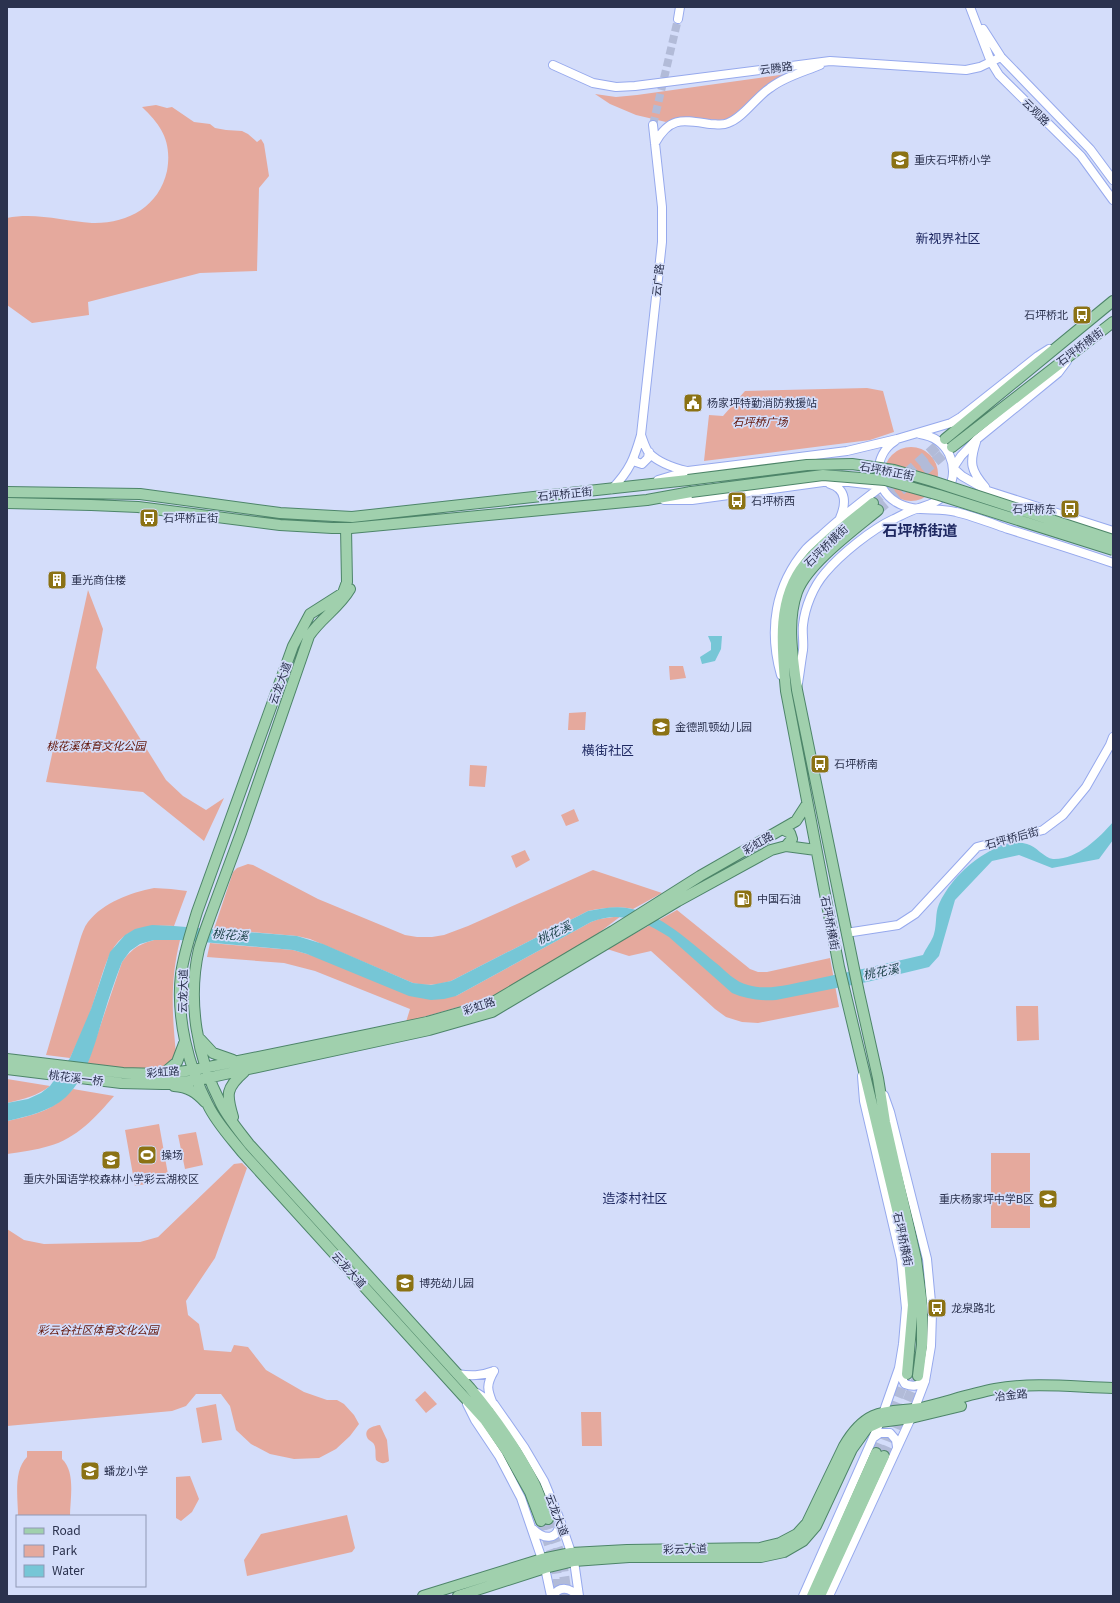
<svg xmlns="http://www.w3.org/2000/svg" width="1120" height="1603" font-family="Georgia,'Noto Sans SC',serif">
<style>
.green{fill:#e5a99d}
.water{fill:#76c6d6}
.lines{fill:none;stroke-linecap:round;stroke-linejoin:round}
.minor-tunnel{stroke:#b2bbd8;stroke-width:8;stroke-dasharray:8 4;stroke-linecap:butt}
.major-tunnel{stroke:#b2bbd8;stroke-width:10;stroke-dasharray:10 5;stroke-linecap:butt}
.minor-casing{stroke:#96a9ed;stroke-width:10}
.major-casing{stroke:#4d8569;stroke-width:12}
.minor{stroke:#fff;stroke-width:8}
.major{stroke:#a0d0ad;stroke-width:10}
.major-bridge-casing{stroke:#4d8569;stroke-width:12;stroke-linecap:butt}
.major-bridge{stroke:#a0d0ad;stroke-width:10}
.labels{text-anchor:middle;stroke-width:3.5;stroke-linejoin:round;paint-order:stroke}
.street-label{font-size:11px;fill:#2b324e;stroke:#d4ddfa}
.poi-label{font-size:11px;fill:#2b324e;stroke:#d4ddfa;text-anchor:start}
.park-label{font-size:11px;font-style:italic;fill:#611408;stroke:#d4ddfa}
.water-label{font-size:12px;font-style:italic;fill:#1f454c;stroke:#d4ddfa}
.quarter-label{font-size:13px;fill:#1e2861;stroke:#d4ddfa}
.district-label{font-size:15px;font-weight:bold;fill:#1e2861;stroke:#d4ddfa}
</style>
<rect width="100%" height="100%" fill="#d4ddfa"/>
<path class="green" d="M787 74 766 87 732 116 727 119 719 120 679 118 666 122 636 115 610 104 595 94 616 97 637 95Z
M156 105 167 108 172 107 194 122 210 124 215 128 226 130 242 131 248 134 257 142 261 139 264 144 269 176 259 188 257 271 200 273 88 302 89 315 32 323 7 305V218C35 212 64 221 92 223 127 224 159 207 167 171 172 142 162 126 142 107Z
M867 388 883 391 894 432 870 440 704 461 709 415 723 416 745 391Z
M884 474a27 27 0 1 1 54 0a27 27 0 1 1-54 0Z
M88 590 103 629 96 668 166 780 183 796 206 810 224 798 204 841 143 792 46 782Z
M669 666H683L686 678 670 680Z
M586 712 585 730H568L569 713Z
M470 765 487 766 485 787 469 786Z
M574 809 579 821 566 826 561 815Z
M525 850 530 860 516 868 511 856Z
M248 864 253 865 318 899 405 935 417 937H432L444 935 468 926 593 870 662 893 633 909C618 906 603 908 588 911L451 981C438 985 427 986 413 983L310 939 297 936 214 929 233 872 237 868Z
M154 888 171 889 187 891 174 926C110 923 110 953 93 1004 87 1023 78 1041 70 1058L46 1055 80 940C82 934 84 927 88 922 104 902 130 893 154 888Z
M677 910 750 969 758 972H767L830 958 839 1007 758 1023 742 1022 726 1017 715 1009 651 951 629 956 607 949Z
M621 916 592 938 502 992 479 1001 406 1022 410 1009 315 971 284 963 207 957 210 943 293 950 456 996 591 922 599 919Z
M154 940H180C170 981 172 1012 176 1054L164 1069 123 1068 87 1065 122 962C132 949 137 945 154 940Z
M1038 1006 1039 1040 1017 1041 1016 1006Z
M7 1079 50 1086C37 1096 24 1099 7 1103Z
M73 1089 114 1096C97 1116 76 1139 49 1146 36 1150 21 1152 7 1154V1121C35 1115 53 1111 73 1089Z
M159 1124 169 1180 135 1186 125 1130Z
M196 1132 203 1165 185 1169 178 1135Z
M991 1153H1030V1228H991Z
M242 1163 247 1168 215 1258 186 1301 188 1315 199 1324 204 1350 231 1352 234 1345 248 1347 266 1370 304 1392 327 1400H337L344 1404 354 1415 359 1424 350 1436 336 1449 319 1458 294 1459 270 1454 251 1444 236 1430 230 1406 221 1394H196L186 1406 172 1411 7 1426V1229L24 1240 44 1244 140 1242 158 1237 234 1164Z
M425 1391 437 1404 426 1413 415 1400Z
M216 1404 222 1440 202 1443 196 1408Z
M581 1412H601L602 1446H582Z
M380 1425 387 1440 389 1461C384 1464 381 1464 376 1460 375 1456 376 1451 375 1447 374 1442 371 1442 368 1439 362 1429 373 1426 380 1425Z
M27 1451H62V1459C76 1472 70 1499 70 1516H18C18 1498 13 1471 27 1457Z
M190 1476 199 1499 192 1512 181 1521 176 1518V1477Z
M347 1515 355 1548 352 1552 247 1576 244 1560 261 1534Z"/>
<path class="water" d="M708 636H722L721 649 715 661 702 664 700 657 711 650V643Z
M1113 822V840L1099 859 1052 868 1019 855 992 861 955 900 939 956 929 967 867 982 776 1000C761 1001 746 999 732 993L669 937C644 921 621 910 591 922L456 996 444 999 431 1000 409 996 307 954 293 950 180 940H154L140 944 130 951 122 962C115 980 109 997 104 1014 95 1042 88 1076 66 1097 49 1112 28 1116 7 1121V1103L28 1099 41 1093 50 1086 70 1058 91 1009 110 952 125 935 135 929 143 927 152 925 174 926 297 936 323 944 413 983 431 985 451 981 588 911C600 909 614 906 627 908 661 913 690 942 716 963 726 971 735 982 748 985 768 991 791 984 811 980 848 972 886 964 923 955 926 948 932 941 934 934 937 924 935 913 939 904 942 897 947 889 952 883 967 864 1001 837 1027 844 1036 846 1044 858 1053 859 1077 860 1099 838 1113 822Z"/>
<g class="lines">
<path class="minor-tunnel" d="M653 125 678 19"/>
<path class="major-tunnel" d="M873 503 945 439
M878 510 952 447
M876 1453 907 1374
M884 1456 918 1376
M548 1519 562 1560 567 1596
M541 1521 555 1562 560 1596"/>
<g class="minor-casing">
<path id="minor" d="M970 7 991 62 999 75 1081 156 1113 200
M678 19 680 7
M983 29 1001 57 1090 149 1113 180
M553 65 593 83 616 87 635 86 830 61 966 70 980 67 1001 57
M655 143C670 116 683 120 710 124 716 124 722 126 728 123 743 118 756 97 770 88 784 77 803 72 820 65
M641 435 662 242V207L653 125
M895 441C873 455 873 488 896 502 913 513 937 507 956 512 973 516 991 523 1008 529 1043 540 1078 551 1113 563
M976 442C969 463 971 471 985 487
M634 459 636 462 642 464 648 458 649 452
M953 468 962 476 988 491 1113 531
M953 468 961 456 977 439 1058 373 1067 361
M658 480 688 471 847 451 897 439 951 423 961 417 1038 356 1049 349
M830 484C847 489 846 504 840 518
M612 489C630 470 634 459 641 435 643 440 645 448 649 453 659 463 674 468 687 471
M664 500H692L823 482H849L882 486
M781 675C768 630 775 585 806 549 811 544 817 539 822 535 841 517 861 502 882 486
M798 683C800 672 801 661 803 650 804 642 802 633 803 625 805 607 813 587 825 573 841 554 872 529 894 519 902 515 911 510 919 508 927 505 934 504 941 498 954 487 956 469 949 454 943 442 933 436 920 434
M846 933 898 925 915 914 977 847 1043 830 1063 815 1086 787 1110 745 1113 737
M899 1368 900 1375 905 1384C913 1387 918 1386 925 1381
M457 1374C471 1376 481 1376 494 1371
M477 1393 494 1404 524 1447 544 1481 560 1520 574 1561 579 1596
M467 1404 475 1420 499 1456 521 1498 545 1568 551 1596
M493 1404C487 1389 486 1385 494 1371
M873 1438 880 1433H890L896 1440 897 1447
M533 1529C544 1540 559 1541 560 1521
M553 1596C560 1585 570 1588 578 1596
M803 1596 880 1422 899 1368 903 1344 906 1308 901 1259 864 1101 862 1076
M829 1596 911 1418 925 1381 931 1346 932 1313 927 1259 890 1112 884 1095"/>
</g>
<g class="major-casing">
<path id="major" d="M945 439 1113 301
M952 447 1113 322
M7 492 140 494 280 513 352 517 688 480
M7 503 91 505 138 507 280 525 332 528H351L647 500 691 492
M873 503C850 522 824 541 805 564 776 599 782 649 786 691L839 967 909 1259 913 1305 907 1374
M878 510C855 529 807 564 797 592 786 623 793 658 797 690L859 993 878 1078 885 1122 916 1259 922 1306V1345L918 1376
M346 528 347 582 343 593 310 614 293 646 197 912C191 932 184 953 181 974 176 1017 188 1066 208 1105 216 1122 230 1137 242 1152L485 1420 508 1453 530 1492 541 1521
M350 589C339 608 321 618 309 636 286 701 264 767 241 833 232 857 223 882 214 906 209 920 203 935 199 949 187 1000 197 1058 221 1104 228 1118 239 1131 249 1144L470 1388C495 1418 518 1450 535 1485 540 1496 544 1508 548 1519
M782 829 790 833 792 839 786 846
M200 1039 213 1053 233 1060
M7 1059 123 1073 162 1074 194 1070 371 1034 427 1022 490 1004 613 931 700 876 796 821 807 804
M7 1069 121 1083 162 1084 198 1080 429 1030 492 1012 678 901 771 850 786 846 816 850
M164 1073 177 1062 185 1041
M174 1086C188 1087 196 1092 205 1102
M233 1117C226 1094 226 1088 244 1072
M423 1596 542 1559 571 1553 627 1550 760 1548 780 1543 797 1534 807 1523 844 1446C851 1434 860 1422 873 1416 888 1409 905 1411 921 1408 946 1402 970 1394 995 1389 1033 1382 1074 1387 1113 1388
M458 1596 545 1568 574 1561 629 1557H761L784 1552 803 1541 816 1526 852 1449 867 1428 880 1422 911 1418 961 1406
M812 1596 876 1453
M820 1596 884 1456"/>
</g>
<use href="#minor" class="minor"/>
<use href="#major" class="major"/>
<g class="major-bridge-casing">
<path id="major-bridge" d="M688 480 807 465 852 464 894 470 932 481 1113 540
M691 492 823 475 885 480 939 495 1113 550"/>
</g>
<use href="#major-bridge" class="major-bridge"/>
</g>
<defs>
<g id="school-square" transform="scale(1)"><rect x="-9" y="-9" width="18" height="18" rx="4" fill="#8b7214" stroke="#d4ddfa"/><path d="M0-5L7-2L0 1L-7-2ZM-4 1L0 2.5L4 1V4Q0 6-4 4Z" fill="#fff"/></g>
<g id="bus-square" transform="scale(1)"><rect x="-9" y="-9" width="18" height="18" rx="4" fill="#8b7214" stroke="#d4ddfa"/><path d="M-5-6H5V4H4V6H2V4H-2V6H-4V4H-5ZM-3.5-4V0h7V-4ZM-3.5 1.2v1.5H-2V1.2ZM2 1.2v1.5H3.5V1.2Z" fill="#fff"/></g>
<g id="civic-square" transform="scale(1)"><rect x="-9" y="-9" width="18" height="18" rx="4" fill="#8b7214" stroke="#d4ddfa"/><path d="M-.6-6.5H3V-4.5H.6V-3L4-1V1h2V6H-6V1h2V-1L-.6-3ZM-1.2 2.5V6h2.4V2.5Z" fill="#fff"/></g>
<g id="building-square" transform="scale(1)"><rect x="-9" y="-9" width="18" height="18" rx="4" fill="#8b7214" stroke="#d4ddfa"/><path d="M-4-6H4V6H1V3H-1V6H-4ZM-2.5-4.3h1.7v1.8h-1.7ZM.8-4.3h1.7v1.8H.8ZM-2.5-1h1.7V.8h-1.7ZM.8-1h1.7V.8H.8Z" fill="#fff"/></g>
<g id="fuel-square" transform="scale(1)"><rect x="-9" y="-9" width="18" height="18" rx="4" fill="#8b7214" stroke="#d4ddfa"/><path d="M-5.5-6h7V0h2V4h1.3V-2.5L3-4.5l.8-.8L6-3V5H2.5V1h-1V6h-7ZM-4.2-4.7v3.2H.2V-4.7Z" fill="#fff"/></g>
<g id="stadium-square" transform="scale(1)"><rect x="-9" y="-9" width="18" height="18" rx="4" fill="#8b7214" stroke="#d4ddfa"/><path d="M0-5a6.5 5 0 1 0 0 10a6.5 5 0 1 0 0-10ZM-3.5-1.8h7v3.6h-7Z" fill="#fff"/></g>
</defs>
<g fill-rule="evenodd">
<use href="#school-square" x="900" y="160"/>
<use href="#bus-square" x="1082" y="315"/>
<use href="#civic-square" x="693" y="403"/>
<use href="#bus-square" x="737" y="501"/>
<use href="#bus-square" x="1070" y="509"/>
<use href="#bus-square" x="149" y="518"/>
<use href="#building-square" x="57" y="580"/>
<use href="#school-square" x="661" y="727"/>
<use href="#bus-square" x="820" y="764"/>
<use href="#fuel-square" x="743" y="899"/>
<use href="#stadium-square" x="147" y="1155"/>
<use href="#school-square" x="111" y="1160"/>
<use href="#school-square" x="1048" y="1199"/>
<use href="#school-square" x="405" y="1283"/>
<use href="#bus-square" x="937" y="1308"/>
<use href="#school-square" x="90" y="1471"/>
</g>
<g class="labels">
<g class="street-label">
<text transform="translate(776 68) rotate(-7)" y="4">云腾路</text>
<text transform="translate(1036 112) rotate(45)" y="4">云观路</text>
<text transform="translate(658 280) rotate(-84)" y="4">云广路</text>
<text transform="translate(1080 347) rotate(-37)" y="4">石坪桥横街</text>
<text transform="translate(887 471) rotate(11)" y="4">石坪桥正街</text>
<text transform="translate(565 494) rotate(-6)" y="4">石坪桥正街</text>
<text transform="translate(826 546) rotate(-44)" y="4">石坪桥横街</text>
<text transform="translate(280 683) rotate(-70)" y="4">云龙大道</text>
<text transform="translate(1012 838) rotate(-15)" y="4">石坪桥后街</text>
<text transform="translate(758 843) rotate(-30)" y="4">彩虹路</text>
<text transform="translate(830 923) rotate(79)" y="4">石坪桥横街</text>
<text transform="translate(183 991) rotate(-89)" y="4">云龙大道</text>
<text transform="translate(479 1006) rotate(-18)" y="4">彩虹路</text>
<text transform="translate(163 1072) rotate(-4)" y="4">彩虹路</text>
<text transform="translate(76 1078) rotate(7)" y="4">桃花溪一桥</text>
<text transform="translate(903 1239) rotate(78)" y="4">石坪桥横街</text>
<text transform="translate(349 1270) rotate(48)" y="4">云龙大道</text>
<text transform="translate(1011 1395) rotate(-6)" y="4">冶金路</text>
<text transform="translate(557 1515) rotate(69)" y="4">云龙大道</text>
<text transform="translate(685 1549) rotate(-1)" y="4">彩云大道</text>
</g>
<g class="poi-label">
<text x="914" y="164">重庆石坪桥小学</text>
<text x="1068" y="319" text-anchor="end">石坪桥北</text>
<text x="707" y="407">杨家坪特勤消防救援站</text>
<text x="751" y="505">石坪桥西</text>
<text x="1056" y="513" text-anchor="end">石坪桥东</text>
<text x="163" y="522">石坪桥正街</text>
<text x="71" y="584">重光商住楼</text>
<text x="675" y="731">金德凯顿幼儿园</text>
<text x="834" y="768">石坪桥南</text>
<text x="757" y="903">中国石油</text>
<text x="161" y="1159">操场</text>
<text x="111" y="1183" text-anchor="middle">重庆外国语学校森林小学彩云湖校区</text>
<text x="1034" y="1203" text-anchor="end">重庆杨家坪中学B区</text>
<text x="419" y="1287">博苑幼儿园</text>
<text x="951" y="1312">龙泉路北</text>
<text x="104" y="1475">蟠龙小学</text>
</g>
<g class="park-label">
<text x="760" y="426">石坪桥广场</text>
<text x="96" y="750">桃花溪体育文化公园</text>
<text x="98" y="1334">彩云谷社区体育文化公园</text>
</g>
<g class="water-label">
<text transform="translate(554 933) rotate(-26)" y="4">桃花溪</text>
<text transform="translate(230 935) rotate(5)" y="4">桃花溪</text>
<text transform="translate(881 972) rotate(-11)" y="4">桃花溪</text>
</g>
<g class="quarter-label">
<text x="948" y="243">新视界社区</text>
<text x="608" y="755">横街社区</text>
<text x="635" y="1203">造漆村社区</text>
</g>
<g class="district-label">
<text x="920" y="536">石坪桥街道</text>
</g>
</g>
<rect width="1120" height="1603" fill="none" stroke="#2b324e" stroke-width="16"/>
<rect x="16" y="1515" width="130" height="72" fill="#d4ddfa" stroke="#9099b5"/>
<rect x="24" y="1528" width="20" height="6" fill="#a0d0ad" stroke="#9099b5"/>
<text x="52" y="1535" font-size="12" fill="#2b324e">Road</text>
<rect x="24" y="1545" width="20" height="12" fill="#e5a99d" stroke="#9099b5"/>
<text x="52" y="1555" font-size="12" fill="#2b324e">Park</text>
<rect x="24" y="1565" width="20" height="12" fill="#76c6d6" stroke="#9099b5"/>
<text x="52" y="1575" font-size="12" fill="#2b324e">Water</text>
</svg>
